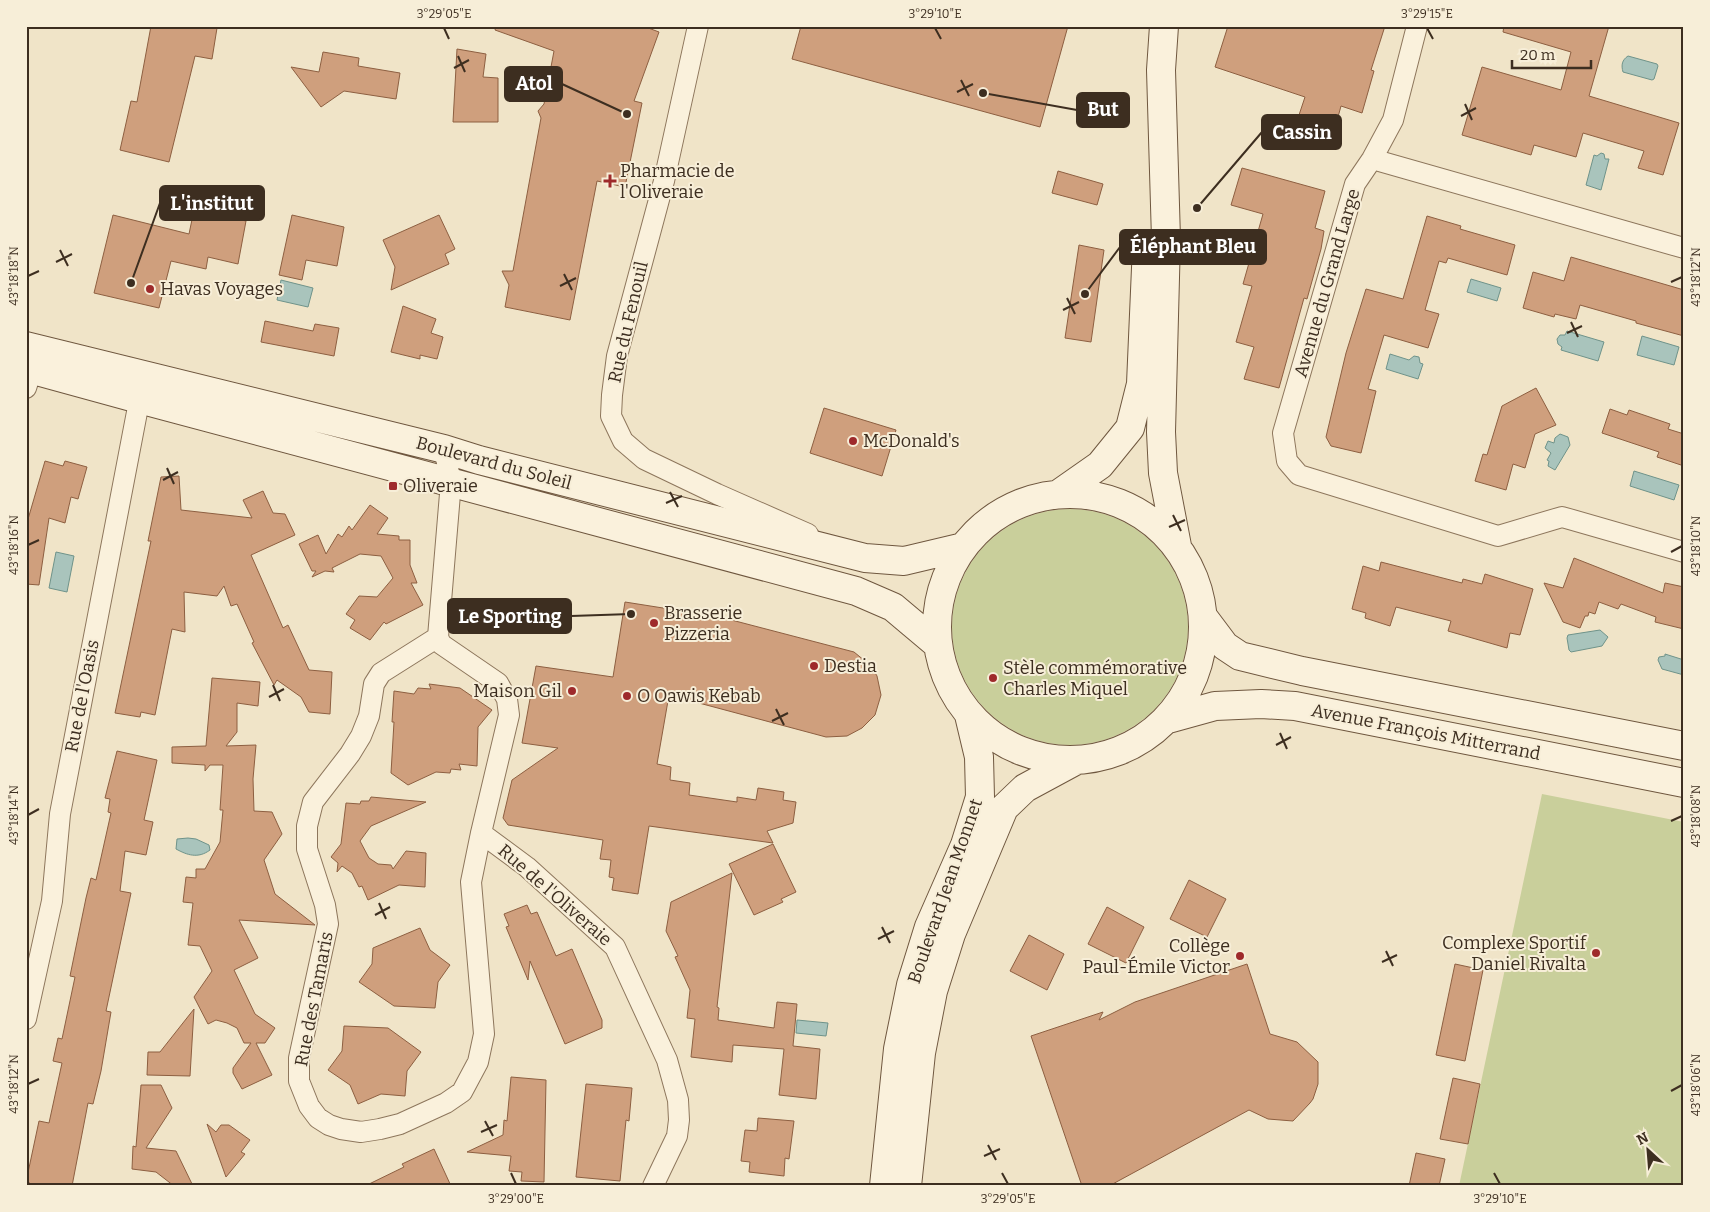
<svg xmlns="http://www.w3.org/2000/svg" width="1710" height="1212" font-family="Bitter,serif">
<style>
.green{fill:#c9cf9b}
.water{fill:#a9c4bc;stroke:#6f938a}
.building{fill:#cf9f7d;stroke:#8d5f41}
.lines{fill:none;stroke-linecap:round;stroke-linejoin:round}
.street-casing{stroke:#8d765c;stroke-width:22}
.secondary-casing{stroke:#6f573f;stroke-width:30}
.street{stroke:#faf1dc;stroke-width:20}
.secondary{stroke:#faf1dc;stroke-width:28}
.ticks{fill:none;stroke:#3d2e20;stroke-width:2}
.poi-dot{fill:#9e2a2b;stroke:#f7eed8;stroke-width:2}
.labels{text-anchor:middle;stroke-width:4;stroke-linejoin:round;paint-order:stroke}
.poi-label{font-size:18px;fill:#3d2e20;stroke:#f7eed8;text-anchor:start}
.street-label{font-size:18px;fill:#3d2e20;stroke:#f7eed8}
.leader{fill:none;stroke:#3d2e20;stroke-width:2}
.callout-dot{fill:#3d2e20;stroke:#f7eed8;stroke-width:2}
.callout{fill:#3d2e20;stroke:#3d2e20;stroke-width:2}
.callout-label{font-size:19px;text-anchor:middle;font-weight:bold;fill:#fff}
.neatline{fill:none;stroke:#3d2e20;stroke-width:2}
.ticks-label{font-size:12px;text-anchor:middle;fill:#3d2e20}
</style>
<rect width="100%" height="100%" fill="#f0e4c8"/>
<path class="green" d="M952 627a118 118 0 1 1 236 0a118 118 0 1 1-236 0Z
M1542 794 1684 822V1186H1459Z"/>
<path class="water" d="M1628 56 1657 64 1658 66 1654 79 1652 80 1623 72C1621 65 1622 60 1628 56Z
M1601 153 1604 154 1605 159H1609L1601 190 1586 185 1594 155 1597 156Z
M1471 279 1501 288 1497 301 1467 292Z
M281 280 313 288 308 307 277 300Z
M1567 331 1604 342 1598 361 1561 350 1562 347 1558 344 1557 339 1560 335H1565Z
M1642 336 1679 347 1674 365 1637 355Z
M1390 354 1409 360 1414 356 1419 357 1420 363 1423 364 1418 379 1386 369Z
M1560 434 1568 437 1570 445 1555 470 1548 466 1549 461 1547 460 1551 453 1545 448 1548 441 1554 443 1555 438Z
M1634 471 1679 485 1674 500 1630 486Z
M56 552 74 556 67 592 49 588Z
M1600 630 1608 637 1602 646 1571 652 1569 650 1567 638 1568 635Z
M1665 654 1684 660V675L1662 669 1658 660 1659 657 1665 656Z
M188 838 196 839 209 845 210 850C198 859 187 855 176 849L177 839Z
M797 1020 828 1023 826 1036 796 1033Z"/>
<path class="building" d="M151 26H207L217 28 212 59 195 56 169 162 120 150 131 101 137 102Z
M496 26H643L659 32 634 101 642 103 625 187 597 181 570 320 505 307 509 285 502 271H513L541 118 538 111 544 104 554 51 495 30Z
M801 26H1068L1040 127 792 59Z
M1228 26H1385L1371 70 1374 71 1362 113 1341 106 1332 139 1295 127 1305 97 1215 67Z
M1504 26H1609L1589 96 1679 123 1663 175 1638 168 1644 151 1583 133 1576 157 1534 145 1531 155 1462 135 1482 67 1561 90 1571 52 1503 32Z
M457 49 486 54 483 77 498 78V122H453Z
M323 52 359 58 358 66 400 73 396 99 344 91 321 107 291 67 319 72Z
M1242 168 1325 191 1315 228 1324 231 1321 249 1307 299 1304 298 1279 388 1244 379 1254 347 1236 342 1252 286 1243 284 1263 214 1231 205Z
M1058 171 1103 184 1097 205 1052 193Z
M194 210 246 221 238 264 208 257 206 269 171 261 159 308 94 293 113 215 189 234Z
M292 215 344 227 337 266 306 260 302 280 279 275Z
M439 215 455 249 445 254 449 264 391 290 395 267 383 240Z
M1427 216 1461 226 1460 229 1515 245 1507 275 1448 258 1446 263 1439 261 1425 310 1439 314 1428 348 1384 335 1368 389 1376 391 1361 453 1331 446 1326 437 1346 353 1366 289 1403 299Z
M1079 245 1104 250 1091 342 1065 338Z
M1571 257 1684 290V336L1636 323V321L1580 305 1576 319 1555 314 1554 317 1523 308 1533 272 1564 281Z
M403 306 436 319 431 333 443 337 437 359 420 355V359L391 352Z
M265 321 313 331 315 324 339 328 334 356 261 342Z
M1536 388 1556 425 1535 434 1525 468 1513 464 1506 490 1475 481 1483 454 1487 455 1502 406Z
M824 408 896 430 882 476 810 453Z
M1610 409 1627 415 1629 410 1670 424 1668 429 1684 434V466L1657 457 1659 452 1602 433Z
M45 461 63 466 65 461 87 467 78 499 71 497 65 523 49 518 39 585 26 584V526Z
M179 476 181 510 252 518 243 500 263 491 273 513 285 514 295 535 251 555 283 628 288 625 309 670 332 672 330 714 309 712 301 697 277 680 274 685 252 643 254 642 237 604 231 606 224 586 217 596 184 592 185 632 172 629 155 715 141 712 140 717 115 713 151 541H148L161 477Z
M370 505 388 518 377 534 399 536V540H410V565L417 583H411L423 605 386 624 384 622 370 640 350 628 355 620 346 614 359 596 377 597 393 578 381 556 360 554 332 568 334 572 325 571 312 577 316 571H312L299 544 318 535 326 554 338 534 342 537 349 526 352 530Z
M1574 558 1663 593 1665 583 1684 587V629L1655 622 1656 617 1621 604 1618 609 1599 602 1595 614 1589 612 1588 616H1585L1580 628 1563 622 1544 583 1563 588Z
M1381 562 1462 583 1463 579 1482 584 1485 574 1533 589 1520 635 1510 633 1507 648 1448 631 1451 621 1396 607 1390 626 1365 618 1366 613 1352 609 1363 566 1379 571Z
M625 602 720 617 854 652 865 661 874 671 877 676 881 695 875 715 862 728 847 736 826 737 669 695 657 764 671 767 670 780 690 783 689 795 737 802V797L756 800 758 788 784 792 783 800 796 802 793 823 767 831 773 843 649 826 638 894 612 890 614 878 609 877 611 860 600 859 603 840 508 825 503 818 512 780 558 748 522 743 536 666 613 677Z
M212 678 260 682 258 706 237 703V732L226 746 256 745 253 779 254 811 272 812 282 834 264 860 275 894 315 925 239 920 258 958 234 970 255 1014 275 1028 265 1043H256L272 1075 242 1089 233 1073V1068L251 1043H244L237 1028 227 1023 216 1020 208 1024 194 997 212 971 200 946 188 945 193 903 183 902 186 877 196 878V869H205L220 842 223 810H220L223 765H210L205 771V765L172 763V747L206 746Z
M429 684 460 688 492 710 478 727 477 766 459 764 461 770 451 769 450 773 436 772 408 785 391 773 394 722H392L394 691 414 694 418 688 431 689Z
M117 751 157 760 144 820 153 822 146 855 125 851 120 891 131 893 106 1011 111 1012 101 1071 93 1104 88 1103 72 1186H29L30 1183 26 1182 39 1121 49 1123 62 1063 53 1061 58 1038 62 1039 75 977 70 976 86 898 91 878 96 880 111 813 108 812 110 799 105 798Z
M371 797 426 802 371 826 360 841 369 858 378 864 391 865 393 869 406 851 426 853 425 887 399 885 368 900 362 886 359 887 352 873 342 866 337 872 338 863 331 857 341 844 346 803 360 804 361 801H369Z
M773 844 796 892 781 899 783 902 754 915 729 864Z
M732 873 717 1007 719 1008 718 1020 774 1028 777 1002 797 1004 793 1046 820 1049 816 1099 779 1095 784 1049 733 1045 732 1062 691 1057 695 1019 687 1018 690 990 675 957 678 956 666 931 671 902Z
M1189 880 1226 899 1207 937 1170 919Z
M527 905 531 914 537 912 556 956 572 949 602 1020V1028L565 1044 530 961 528 980 506 927 509 926 504 914Z
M1107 907 1144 927 1126 963 1088 944Z
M420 928 430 950 450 965 438 982 435 1008 394 1006 359 982 372 964 373 948Z
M1029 935 1064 954 1047 990 1010 971Z
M1247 964 1270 1034 1297 1042 1318 1062V1084L1313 1099 1310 1103 1293 1121 1268 1119 1249 1110 1109 1186H1082L1031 1036 1103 1012 1099 1020 1135 1002Z
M1455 964 1483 970 1465 1061 1436 1055Z
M194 1009 190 1076 147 1075 148 1052H160Z
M344 1026 388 1028 421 1052 407 1071 405 1096 381 1094 358 1104 350 1085 328 1070 342 1051Z
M511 1077 546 1080 544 1182 521 1181 522 1172 509 1171 511 1156 467 1152 503 1135 504 1120 507 1121Z
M1453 1078 1480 1084 1468 1144 1440 1139Z
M586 1084 632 1088 629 1121 626 1120 620 1181 576 1177Z
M141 1085H161L172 1108 146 1148 176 1151 193 1186H174L156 1172 132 1169 133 1146 136 1147Z
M758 1118 794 1121 789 1159 785 1158 784 1176 749 1172 750 1162 741 1161 745 1130 757 1131Z
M207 1124 216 1132 221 1125H229L250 1140 241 1152 245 1154 226 1177Z
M434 1149 451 1186H365L404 1167 402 1164Z
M1416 1153 1445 1159 1439 1186H1409Z"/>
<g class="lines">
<g class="street-casing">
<path id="street" d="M698 26 664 181 617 356 612 395 611 416 623 441 644 459 717 494 808 534
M1417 26 1393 120 1372 159 1355 184 1283 433 1287 461 1299 475 1498 536 1562 517 1684 552
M1372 159 1684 248
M26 388 32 369
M438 637 441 644 498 683 507 699 509 715 481 833 471 882 484 1034 478 1062 462 1092 446 1103 400 1124 380 1129 361 1132 341 1129 329 1125 318 1118 309 1106 299 1081V1058L328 924 325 905 307 849V826L313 802 350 754 361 736 369 716 374 684 381 673 438 637 451 482 444 449
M481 833 527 867 615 947 667 1060 678 1100 679 1120 677 1136 653 1186
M26 1019 52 901 60 814 142 386"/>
</g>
<g class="secondary-casing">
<path id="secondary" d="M1164 26 1161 70 1166 239 1161 432 1163 473 1177 546
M26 346 444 449 479 460 865 558 904 561 963 547
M26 368 139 399 856 591 893 607 937 644
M1060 493 1100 465 1130 428 1141 384 1147 245
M937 627a133 133 0 1 1 266 0a133 133 0 1 1-266 0Z
M1204 618 1225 646 1240 656 1302 671 1684 746
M1168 719 1215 706 1261 704 1295 706 1684 783
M884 1186 898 1049 911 985 929 927 965 845 980 797 979 757 969 715
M907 1186 921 1053 933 991 951 934 1004 808 1025 788 1075 761"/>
</g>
<use href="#street" class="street"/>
<use href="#secondary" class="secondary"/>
</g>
<path class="ticks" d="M444 28 449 39M935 28 941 39M1427 28 1433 39M458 56 465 72M454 68 469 60M961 80 969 96M957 92 973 84M1465 104 1472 120M1461 116 1476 108M60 250 68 266M56 262 72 254M564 274 572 290M28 276 39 271M1671 282 1682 277M560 286 576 278M1067 298 1075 314M1063 310 1079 302M1571 322 1578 337M1567 333 1582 326M167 468 174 484M163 480 178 472M670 492 678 507M666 503 682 496M1173 515 1181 531M1169 527 1185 520M28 545 39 540M1671 552 1682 546M273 685 280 701M269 697 284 689M776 709 784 725M772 721 788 713M1280 733 1287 749M1276 745 1291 737M28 815 39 809M1671 821 1682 816M379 903 386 919M375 915 390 907M882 927 890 943M878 939 894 931M1386 951 1393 966M1382 962 1397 955M28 1084 39 1079M1671 1091 1682 1085M485 1121 493 1136M481 1132 497 1125M988 1145 996 1160M984 1156 1000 1149M511 1173 516 1184M1002 1173 1008 1184M1494 1173 1500 1184"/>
<g class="poi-dot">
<path d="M607.5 173.5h5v5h5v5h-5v5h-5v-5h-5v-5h5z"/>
<circle cx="150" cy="289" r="5"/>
<circle cx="853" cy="441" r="5"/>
<rect x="388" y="481" width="10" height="10" rx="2.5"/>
<circle cx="654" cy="623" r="5"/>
<circle cx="814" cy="666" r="5"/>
<circle cx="993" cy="678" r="5"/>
<circle cx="572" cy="691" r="5"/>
<circle cx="627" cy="696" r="5"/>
<circle cx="1596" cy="953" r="5"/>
<circle cx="1240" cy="956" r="5"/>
</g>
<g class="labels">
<g class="poi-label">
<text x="620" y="177">Pharmacie de<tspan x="620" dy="21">l'Oliveraie</tspan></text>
<text x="160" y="295">Havas Voyages</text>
<text x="863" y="447">McDonald's</text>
<text x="403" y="492">Oliveraie</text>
<text x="664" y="619">Brasserie<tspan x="664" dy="21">Pizzeria</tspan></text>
<text x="824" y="672">Destia</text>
<text x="1003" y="674">Stèle commémorative<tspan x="1003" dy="21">Charles Miquel</tspan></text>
<text x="562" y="697" text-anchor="end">Maison Gil</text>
<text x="637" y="702">O Oawis Kebab</text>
<text x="1586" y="949" text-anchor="end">Complexe Sportif<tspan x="1586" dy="21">Daniel Rivalta</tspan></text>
<text x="1230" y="952" text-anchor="end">Collège<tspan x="1230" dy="21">Paul-Émile Victor</tspan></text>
</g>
<g class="street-label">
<text transform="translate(1327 283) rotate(-74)" y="6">Avenue du Grand Large</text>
<text transform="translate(628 322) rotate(-77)" y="6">Rue du Fenouil</text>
<text transform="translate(494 463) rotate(15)" y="6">Boulevard du Soleil</text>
<text transform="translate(82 696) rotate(-79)" y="6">Rue de l'Oasis</text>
<text transform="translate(1426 732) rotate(11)" y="6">Avenue François Mitterrand</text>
<text transform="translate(945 891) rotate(-71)" y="6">Boulevard Jean Monnet</text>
<text transform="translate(555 895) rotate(41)" y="6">Rue de l'Oliveraie</text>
<text transform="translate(314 999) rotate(-79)" y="6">Rue des Tamaris</text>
</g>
</g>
<path class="leader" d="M627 114L562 84M983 93L1077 110M1197 208L1262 132M131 283L160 203M1085 294L1120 247M631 614L571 616"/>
<g class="callout-dot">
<circle cx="627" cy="114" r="5"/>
<circle cx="983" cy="93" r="5"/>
<circle cx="1197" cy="208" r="5"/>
<circle cx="131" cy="283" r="5"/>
<circle cx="1085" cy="294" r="5"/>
<circle cx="631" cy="614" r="5"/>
</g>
<g class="callout">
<rect x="505" y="67" width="57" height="34" rx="5"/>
<rect x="1077" y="93" width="52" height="34" rx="5"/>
<rect x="1262" y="115" width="79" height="34" rx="5"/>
<rect x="160" y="186" width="104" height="34" rx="5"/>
<rect x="1120" y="230" width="146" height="34" rx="5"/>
<rect x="448" y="599" width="123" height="34" rx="5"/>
</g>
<g class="callout-label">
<text x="534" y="90">Atol</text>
<text x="1103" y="116">But</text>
<text x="1302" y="139">Cassin</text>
<text x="212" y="210">L'institut</text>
<text x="1193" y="253">Éléphant Bleu</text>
<text x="510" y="623">Le Sporting</text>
</g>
<rect width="1710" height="1212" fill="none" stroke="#f7eed8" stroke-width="55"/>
<g transform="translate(1648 1150) rotate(334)" stroke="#f7eed8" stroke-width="4" paint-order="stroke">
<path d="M0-4L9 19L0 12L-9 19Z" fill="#3d2e20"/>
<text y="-8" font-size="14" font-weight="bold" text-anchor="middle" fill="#3d2e20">N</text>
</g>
<path d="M1512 60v8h79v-8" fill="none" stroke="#3d2e20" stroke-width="2.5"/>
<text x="1520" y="60" font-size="15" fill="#3d2e20" stroke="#f7eed8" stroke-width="4" paint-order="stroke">20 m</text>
<rect x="28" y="28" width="1654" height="1156" class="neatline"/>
<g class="ticks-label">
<text x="444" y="18">3°29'05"E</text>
<text x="935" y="18">3°29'10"E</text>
<text x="1427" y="18">3°29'15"E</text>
<text transform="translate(14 276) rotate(-90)" y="4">43°18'18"N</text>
<text transform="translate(1696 277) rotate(-90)" y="4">43°18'12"N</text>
<text transform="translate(14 545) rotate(-90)" y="4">43°18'16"N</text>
<text transform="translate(1696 546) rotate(-90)" y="4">43°18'10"N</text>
<text transform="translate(14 815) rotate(-90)" y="4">43°18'14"N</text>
<text transform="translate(1696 816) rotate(-90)" y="4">43°18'08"N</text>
<text transform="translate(14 1084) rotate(-90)" y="4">43°18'12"N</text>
<text transform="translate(1696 1085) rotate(-90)" y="4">43°18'06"N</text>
<text x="516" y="1203">3°29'00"E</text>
<text x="1008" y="1203">3°29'05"E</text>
<text x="1500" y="1203">3°29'10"E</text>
</g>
</svg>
